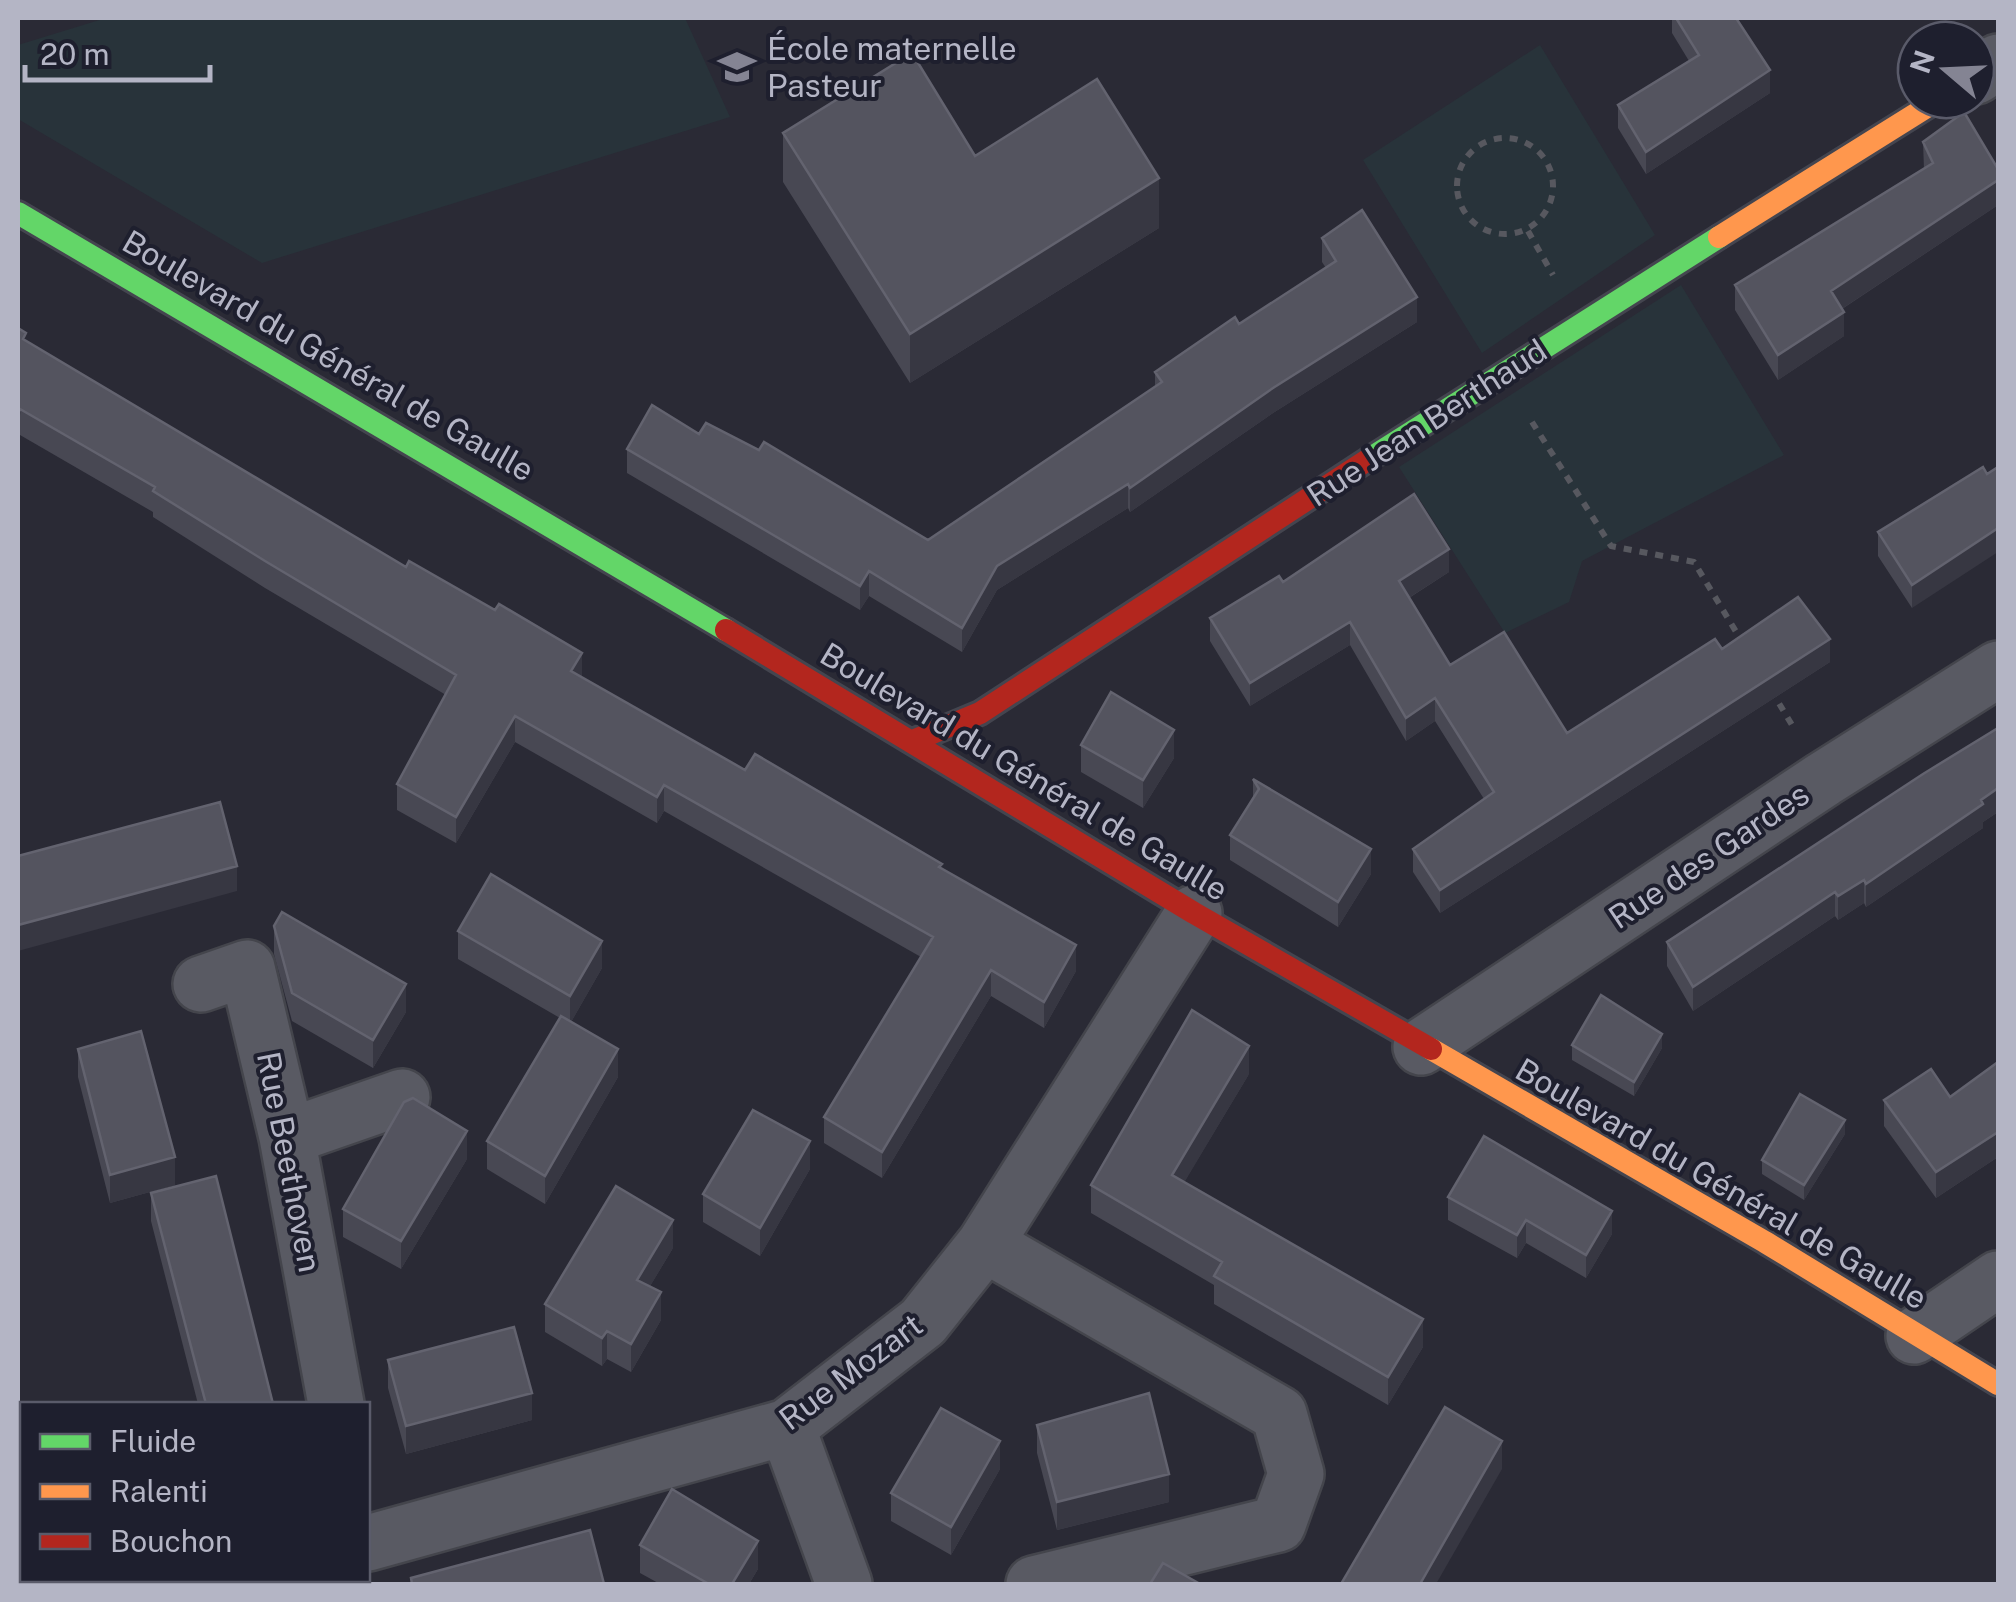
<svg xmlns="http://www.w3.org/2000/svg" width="2016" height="1602" font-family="'Public Sans',sans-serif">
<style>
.green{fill:#28333a}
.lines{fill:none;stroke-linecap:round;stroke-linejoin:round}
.street-casing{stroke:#44454c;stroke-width:60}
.fast-casing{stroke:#44454f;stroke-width:28}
.slow-casing{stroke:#44454f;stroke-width:28}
.jam-casing{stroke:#44454f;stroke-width:28}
.path{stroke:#57585f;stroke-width:6;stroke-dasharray:8 8;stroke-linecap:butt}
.street{stroke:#595a63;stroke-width:55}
.fast{stroke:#63d668;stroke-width:22}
.slow{stroke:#ff974d;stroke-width:22}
.jam{stroke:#b3261e;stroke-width:22}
.wall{fill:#484853}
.shaded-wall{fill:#373742}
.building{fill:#54545f;stroke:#63636f;stroke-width:2.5}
.labels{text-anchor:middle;stroke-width:8;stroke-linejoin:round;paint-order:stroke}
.poi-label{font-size:32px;fill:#b4b5c5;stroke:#1e1f2e;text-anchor:start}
.street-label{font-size:32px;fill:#b4b5c5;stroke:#1e1f2e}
</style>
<rect width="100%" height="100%" fill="#2a2a35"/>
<path class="green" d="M106 18H685L730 117 262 263 18 119V45Z
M1540 45 1655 235 1482 353 1363 160Z
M1681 285 1784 455 1582 561 1569 602 1505 633 1399 467Z"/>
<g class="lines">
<g class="street-casing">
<path id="street" d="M1976 76 1998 62
M201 984 247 968 287 1137 336 1404
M1421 1047 1824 779 1998 669
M287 1137 402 1097
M985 1244 1279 1414 1296 1474 1278 1524 1034 1584
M1914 1336 1998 1279
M787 1427 844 1584
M368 1543 787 1427 923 1322 985 1244 1194 913"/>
</g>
<g class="fast-casing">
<path id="fast" d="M18 213 726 630
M1369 459 1719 237"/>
</g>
<g class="slow-casing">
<path id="slow" d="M1719 237 1938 100
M1431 1049 1765 1242 1998 1384"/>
</g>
<g class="jam-casing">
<path id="jam" d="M726 630 1194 913 1431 1049
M913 741 980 713 1369 459"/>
</g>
<path class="path" d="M1457 186a48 48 0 1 1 96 0a48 48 0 1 1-96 0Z
M1528 231 1553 275
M1532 422 1611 546 1694 562 1744 645
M1771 690 1795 730"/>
<use href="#street" class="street"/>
<use href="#fast" class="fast"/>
<use href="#slow" class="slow"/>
<use href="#jam" class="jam"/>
</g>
<path class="wall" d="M1672 18H1736L1770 93 1646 174 1618 128V105L1689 61 1672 33Z
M783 133 975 156 1159 228 910 383 783 182Z
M1923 142 1998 205 1842 309 1844 336 1778 380 1735 310V285L1924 169Z
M1322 238 1417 322 1273 413 1130 512 1128 508 997 590 962 652 869 596 860 610 627 473V449L699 434 928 540 1155 386V372L1239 324 1326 268 1322 262Z
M26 341 582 677 745 770 942 869 1076 971 1044 1028 991 996 882 1178 824 1143V1117L921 957 664 811 657 823 515 742 456 843 397 810V784L446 695 265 588 153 517V512L20 435 18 440Z
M1987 474 1912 608 1878 556V532Z
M1449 572 1409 598 1450 665 1567 733 1722 649 1830 662 1440 913 1413 872V849L1484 799 1435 721 1406 741 1350 645 1250 706 1210 641V618L1283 582Z
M1998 728V812L1983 822V828L1866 907 1864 903 1838 920 1835 916 1693 1011 1667 966V942Z
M1081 745 1174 758 1143 808 1081 772Z
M1253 779 1371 874 1338 927 1230 860V835L1253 798Z
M274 926 406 1012 373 1068 292 1021 274 954Z
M458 931 602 968 571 1022 618 1077 545 1204 487 1169V1141L560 1018 458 959Z
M1572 1045 1662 1048 1634 1096 1572 1060Z
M78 1049 175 1185 110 1203 78 1077Z
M1998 1062V1157L1936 1198 1884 1126V1100L1950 1097Z
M1249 1074 1184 1182 1423 1347 1388 1405 1214 1304V1285L1091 1213V1185Z
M1845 1134 1804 1200 1762 1174V1160Z
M467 1159 401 1269 343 1237V1209Z
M810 1169 760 1256 703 1222V1194Z
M151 1193 273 1404H198L151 1221Z
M1448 1197 1612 1234 1586 1278 1526 1243 1517 1258 1448 1220Z
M673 1248 650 1286 661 1320 631 1372 607 1359 602 1366 545 1332V1304Z
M388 1360 532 1420 406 1454 388 1388Z
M1037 1425 1169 1502 1057 1530 1037 1453Z
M1000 1469 951 1555 891 1521V1493Z
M640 1545 758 1569 749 1584H660L640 1573Z
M207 1580H286L287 1584H209Z"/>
<path class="shaded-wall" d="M1770 70V93L1646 174V152Z
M1159 178V228L910 383V334Z
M1998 180V205L1831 316V291Z
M1417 297V322L1273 413 1130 512V488L1273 388Z
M1844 312V336L1778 380V355Z
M20 409V435L18 440V414Z
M1128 484V508L997 590 962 652V628L997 566Z
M1998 528V552L1912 608V585Z
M1449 549V572L1399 604V581Z
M869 571V596L860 610V586Z
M1350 622V645L1250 706V683Z
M1830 639V662L1440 913V890Z
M582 653V679L571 671Z
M1435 698V721L1406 741V718Z
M515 716V742L456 843V817Z
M1174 730V758L1143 808V780Z
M664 785V811L657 823V797Z
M1998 788V812L1983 822V828L1866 907V884Z
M1371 849V874L1338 927V902Z
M237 866V891L18 951V925Z
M1864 880V903L1838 920V896Z
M1835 892V916L1693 1011V987Z
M602 941V968L570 1024V996Z
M1076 945V971L1044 1028V1002Z
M991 970V996L882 1178V1152Z
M406 984V1012L373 1068V1040Z
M1662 1034V1048L1634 1096V1082Z
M1249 1046V1074L1172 1203V1175Z
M618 1049V1077L545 1204V1176Z
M1845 1120V1134L1804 1200V1185Z
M467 1131V1159L401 1269V1241Z
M1998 1132V1157L1936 1198V1172Z
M810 1141V1169L760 1256V1228Z
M175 1157V1185L110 1203V1175Z
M1612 1211V1234L1586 1278V1255Z
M673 1220V1248L637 1308V1280Z
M1526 1220V1243L1517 1258V1235Z
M661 1292V1320L631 1372V1344Z
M1423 1319V1347L1388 1405V1377Z
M607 1331V1359L602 1366V1338Z
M532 1393V1420L406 1454V1426Z
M1000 1441V1469L951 1555V1527Z
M1502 1441V1469L1436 1584H1420Z
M1169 1474V1502L1057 1530V1502Z
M758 1541V1569L749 1584H732Z"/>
<path class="building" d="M1676 18H1736L1770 70 1646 152 1618 105 1699 55Z
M912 53 975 156 1097 79 1159 178 910 334 783 133Z
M1964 112 1998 169V180L1831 291 1844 312 1778 355 1735 285 1933 163 1923 142Z
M1362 210 1417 297 1273 388 1130 488 1128 484 997 566 962 628 869 571 860 586 627 449 652 405 699 434 706 423 759 450 764 442 928 540 1162 382 1155 372 1235 317 1239 324 1336 261 1322 238Z
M18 328 26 333 23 339 406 567 409 561 495 610 499 604 582 653 571 671 745 770 755 754 942 864 939 867 1076 945 1044 1002 991 970 882 1152 824 1117 933 937 664 785 657 797 515 716 456 817 397 784 456 675 265 561 153 491 155 487 20 409 18 414Z
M1983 467 1987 474 1998 467V528L1912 585 1878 532Z
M1414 494 1449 549 1399 581 1450 665 1504 632 1567 733 1715 639 1722 649 1798 597 1830 639 1440 890 1413 849 1494 792 1435 698 1406 718 1350 622 1250 683 1210 618 1279 576 1283 582Z
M1111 692 1174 730 1143 780 1081 745Z
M1998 728V788L1981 800 1983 804 1866 884 1864 880 1838 896 1835 892 1693 987 1667 942 1923 774Z
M1253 779 1371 849 1338 902 1230 835 1259 789Z
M220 802 237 866 18 925V856Z
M491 874 602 941 570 996 458 931Z
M282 912 406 984 373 1040 292 993 274 926Z
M1601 995 1662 1034 1634 1082 1572 1045Z
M1192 1010 1249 1046 1172 1175 1423 1319 1388 1377 1214 1276 1222 1262 1091 1185Z
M561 1016 618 1049 545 1176 487 1141Z
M141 1031 175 1157 110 1175 78 1049Z
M1998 1062V1132L1936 1172 1884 1100 1931 1069 1950 1097Z
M1800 1094 1845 1120 1804 1185 1762 1160Z
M413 1098 467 1131 401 1241 343 1209 404 1102Z
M753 1110 810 1141 760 1228 703 1194Z
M1484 1136 1612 1211 1586 1255 1526 1220 1517 1235 1448 1197Z
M216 1176 273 1404H206L151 1193Z
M616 1186 673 1220 637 1280 661 1292 631 1344 607 1331 602 1338 545 1304Z
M514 1327 532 1393 406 1426 388 1360Z
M1149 1393 1169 1474 1057 1502 1037 1425Z
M1445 1407 1502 1441 1420 1584H1341Z
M941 1408 1000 1441 951 1527 891 1493Z
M672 1489 758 1541 732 1584H709L640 1545Z
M590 1530 604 1584H412L411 1578Z
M1163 1563 1200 1584H1150Z
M215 1580H286L287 1583 216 1584Z"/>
<defs>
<g id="school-bare" transform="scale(3)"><path d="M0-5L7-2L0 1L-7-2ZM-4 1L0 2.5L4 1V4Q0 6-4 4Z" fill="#848493" stroke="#1e1f2e" stroke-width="2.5" paint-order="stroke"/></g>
</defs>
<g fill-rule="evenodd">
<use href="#school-bare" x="737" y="67"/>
</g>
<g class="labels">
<g class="poi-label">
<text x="767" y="60">École maternelle<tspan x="767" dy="37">Pasteur</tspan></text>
</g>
<g class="street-label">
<text transform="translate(328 356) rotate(30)" y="11">Boulevard du Général de Gaulle</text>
<text transform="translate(1427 423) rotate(-33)" y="11">Rue Jean Berthaud</text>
<text transform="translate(1024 772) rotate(31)" y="11">Boulevard du Général de Gaulle</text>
<text transform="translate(1709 856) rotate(-34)" y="11">Rue des Gardes</text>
<text transform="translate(289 1162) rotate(79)" y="11">Rue Beethoven</text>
<text transform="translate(1721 1184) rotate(30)" y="11">Boulevard du Général de Gaulle</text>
<text transform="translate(851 1372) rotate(-37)" y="11">Rue Mozart</text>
</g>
</g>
<rect width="2016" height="1602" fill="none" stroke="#b4b5c5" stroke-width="40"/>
<rect x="20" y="1402" width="350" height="180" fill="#1e1f2e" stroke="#5a5b6a" stroke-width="2.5"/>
<rect x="40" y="1434" width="50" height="15" fill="#63d668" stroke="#5a5b6a" stroke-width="2.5"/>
<text x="110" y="1452" font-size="30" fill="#b4b5c5">Fluide</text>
<rect x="40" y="1484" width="50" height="15" fill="#ff974d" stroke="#5a5b6a" stroke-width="2.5"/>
<text x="110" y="1502" font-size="30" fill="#b4b5c5">Ralenti</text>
<rect x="40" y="1534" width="50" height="15" fill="#b3261e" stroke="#5a5b6a" stroke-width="2.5"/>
<text x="110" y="1552" font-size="30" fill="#b4b5c5">Bouchon</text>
<g transform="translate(1946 70) rotate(289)"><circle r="48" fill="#1e1f2e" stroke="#5a5b6a" stroke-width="2.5"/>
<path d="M0-8L18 38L0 25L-18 38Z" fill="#848493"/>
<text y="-15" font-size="28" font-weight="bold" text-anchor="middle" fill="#b4b5c5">N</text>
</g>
<path d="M25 65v15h185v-15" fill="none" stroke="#b4b5c5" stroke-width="5"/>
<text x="40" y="65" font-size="30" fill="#b4b5c5" stroke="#1e1f2e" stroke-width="8" paint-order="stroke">20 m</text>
</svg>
